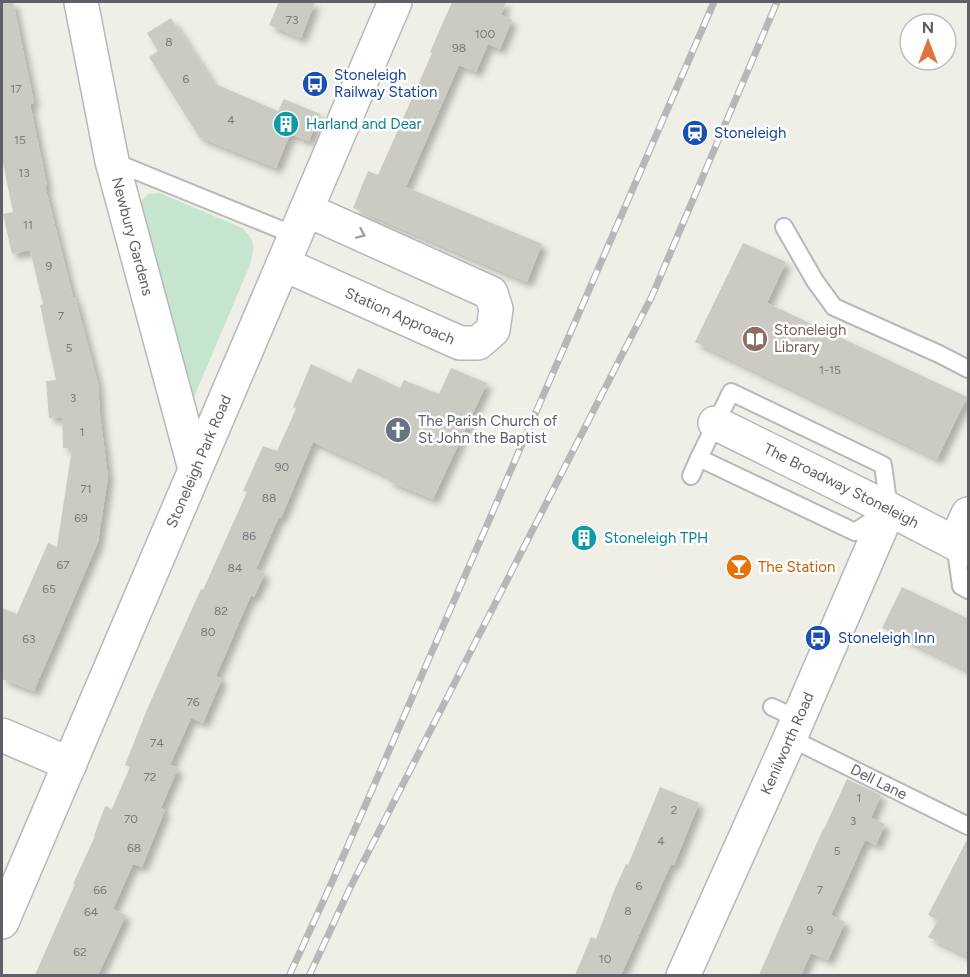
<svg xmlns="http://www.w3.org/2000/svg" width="970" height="977" font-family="Figtree,sans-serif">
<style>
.green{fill:#c6e5ce}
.building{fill:#cbcac3;filter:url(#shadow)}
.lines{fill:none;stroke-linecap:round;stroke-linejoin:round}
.lane-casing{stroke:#b7b7bc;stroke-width:20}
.street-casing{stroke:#b7b7bc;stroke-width:36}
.lane{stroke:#fff;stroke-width:16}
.street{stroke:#fff;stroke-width:33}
.rail-casing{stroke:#b7b7b8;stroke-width:7}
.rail{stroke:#fff;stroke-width:4.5;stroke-dasharray:14;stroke-linecap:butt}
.oneway{stroke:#9ea0a3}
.labels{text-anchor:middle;stroke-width:5;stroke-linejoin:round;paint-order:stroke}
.number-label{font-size:12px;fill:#797a7d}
.transit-label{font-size:15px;fill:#164399;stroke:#fff;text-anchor:start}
.culture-label{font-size:15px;fill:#0d838f;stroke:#fff;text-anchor:start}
.street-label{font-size:15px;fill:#5e6066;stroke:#fff}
.education-label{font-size:15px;fill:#785e54;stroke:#fff;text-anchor:start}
.worship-label{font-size:15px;fill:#5b616d;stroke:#fff;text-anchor:start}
.food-label{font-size:15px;fill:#c56008;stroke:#fff;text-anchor:start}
</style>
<defs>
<filter id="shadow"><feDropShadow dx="5.5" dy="5.5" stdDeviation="3" flood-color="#0004"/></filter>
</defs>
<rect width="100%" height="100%" fill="#efefe7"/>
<path class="green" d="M160 193 242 228C256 241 255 247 250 265L194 397 185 396 140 202 148 194Z"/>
<path class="building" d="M2 2H13L34 103 30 104 47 186H45L73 297H75L98 384 100 415 108 477 98 542 34 691 2 679V608L17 614 48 543 57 547 72 448H63L62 417 49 418 46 381 56 380 40 305 43 304 30 250 12 254 3 214 13 212 2 158Z
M279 2H315L301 38 269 25Z
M452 2H506L501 15 512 20 500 49 488 44 476 72 459 65 406 187 542 244 527 282 353 208 368 171 378 175 432 53 430 52Z
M171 18 213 83 278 111 284 99 320 114 309 141 290 134 276 168 199 137 149 57 158 51 147 33Z
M743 243 786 262 767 303 967 397 937 459 695 342Z
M311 364 351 383 358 368 400 388 404 380 439 394 451 368 487 383 433 499 388 481 390 477 313 442 281 518 279 517 256 569 265 573 254 597 251 595 216 676 222 679 203 723 191 718 170 765 178 768 161 808 165 810 142 867 133 864 113 909 126 915 98 975H35L75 884H73L95 836H94L105 806 112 809 130 767 125 765 148 707 201 589 203 590 247 492 243 491 263 446 277 451 296 409 293 407Z
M902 587 969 619V671L882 628Z
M847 779 881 795 871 818 885 824 876 845 865 840 831 915 845 922 828 960 811 953 801 975H759L823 829H824Z
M660 787 699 803 674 865 671 864 621 975H575L591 937 596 939 614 891 626 864 628 865Z
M969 836V957L928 937 938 920 928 915Z"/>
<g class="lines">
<g class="lane-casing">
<g id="lane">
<path d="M112 161 294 235"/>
<path d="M784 227 815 281 834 307 939 354 968 369"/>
<path d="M731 392 883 465 889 509 855 532 699 458Z"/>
<path d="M691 476 699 458"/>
<path d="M956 542 955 543 961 586 968 590"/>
<path d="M772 707 798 719"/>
<path id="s1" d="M790 738 968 826"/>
</g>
</g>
<g class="street-casing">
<g id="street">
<path id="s2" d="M81 2 112 161 195 469"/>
<path id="s3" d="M283 264 460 343H478L493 330 496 309 491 293 307 210"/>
<path id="s4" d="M715 423 889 509 968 550"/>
<path d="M955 543 968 514"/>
<path d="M2 735 70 764"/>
<path id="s5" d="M2 922 395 2"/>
<path id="s6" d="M683 976 790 738 889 509"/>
</g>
</g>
<use href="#lane" class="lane"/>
<use href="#street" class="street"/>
<g class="rail-casing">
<path id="rail" d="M289 976 332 882 714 2
M309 976 350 888 652 296 777 2"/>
</g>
<use href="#rail" class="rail"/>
</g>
<defs><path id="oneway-chevron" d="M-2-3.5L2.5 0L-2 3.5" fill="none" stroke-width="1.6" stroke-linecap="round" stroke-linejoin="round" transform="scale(1.5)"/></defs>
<use class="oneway" href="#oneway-chevron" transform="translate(361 234) rotate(24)"/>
<defs>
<g id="bus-disc" transform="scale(1.35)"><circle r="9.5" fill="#1a4fb4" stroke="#fff"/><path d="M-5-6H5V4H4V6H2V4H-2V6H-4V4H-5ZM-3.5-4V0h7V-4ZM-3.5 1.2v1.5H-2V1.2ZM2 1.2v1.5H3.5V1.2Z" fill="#fff"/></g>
<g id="building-disc" transform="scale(1.35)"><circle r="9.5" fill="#0f9aa8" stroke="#fff"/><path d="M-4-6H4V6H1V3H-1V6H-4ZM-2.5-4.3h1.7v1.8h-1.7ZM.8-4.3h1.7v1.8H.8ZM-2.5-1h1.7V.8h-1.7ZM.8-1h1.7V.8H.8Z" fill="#fff"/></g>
<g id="station-disc" transform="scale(1.35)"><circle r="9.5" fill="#1a4fb4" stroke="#fff"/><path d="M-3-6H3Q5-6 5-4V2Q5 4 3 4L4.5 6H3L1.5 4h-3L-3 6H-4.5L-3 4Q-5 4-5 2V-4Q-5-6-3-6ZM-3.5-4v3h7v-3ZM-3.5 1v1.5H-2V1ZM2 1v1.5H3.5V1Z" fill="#fff"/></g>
<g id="library-disc" transform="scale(1.35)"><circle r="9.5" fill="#8d6e63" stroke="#fff"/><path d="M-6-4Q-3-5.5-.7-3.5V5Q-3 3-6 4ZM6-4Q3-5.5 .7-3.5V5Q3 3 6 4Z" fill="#fff"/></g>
<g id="church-disc" transform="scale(1.35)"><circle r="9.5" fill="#6b7280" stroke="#fff"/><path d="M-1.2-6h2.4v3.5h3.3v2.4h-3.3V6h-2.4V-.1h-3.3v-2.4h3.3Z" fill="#fff"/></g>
<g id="bar-disc" transform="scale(1.35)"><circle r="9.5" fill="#e8710a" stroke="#fff"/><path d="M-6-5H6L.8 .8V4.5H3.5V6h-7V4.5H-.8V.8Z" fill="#fff"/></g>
</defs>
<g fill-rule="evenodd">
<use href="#bus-disc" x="315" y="84"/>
<use href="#building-disc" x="286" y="124"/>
<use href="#station-disc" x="695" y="133"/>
<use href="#library-disc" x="755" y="339"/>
<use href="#church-disc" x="398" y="430"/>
<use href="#building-disc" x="584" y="538"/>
<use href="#bar-disc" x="739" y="567"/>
<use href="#bus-disc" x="818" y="638"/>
</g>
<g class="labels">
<g class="number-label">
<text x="292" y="24">73</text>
<text x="485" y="38">100</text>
<text x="169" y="46">8</text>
<text x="459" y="52">98</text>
<text x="186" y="83">6</text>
<text x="16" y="93">17</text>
<text x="231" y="124">4</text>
<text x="20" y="144">15</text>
<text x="24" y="177">13</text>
<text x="28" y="229">11</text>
<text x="49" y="270">9</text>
<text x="61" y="320">7</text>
<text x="69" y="352">5</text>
<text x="830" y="374">1-15</text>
<text x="73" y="402">3</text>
<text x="82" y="436">1</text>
<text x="282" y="471">90</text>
<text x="86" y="493">71</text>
<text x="269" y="502">88</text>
<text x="81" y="522">69</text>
<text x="249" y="540">86</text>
<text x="63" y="569">67</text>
<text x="235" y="572">84</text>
<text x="49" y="593">65</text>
<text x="221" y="615">82</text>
<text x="208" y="636">80</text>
<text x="29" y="643">63</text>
<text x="193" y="706">76</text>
<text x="157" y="747">74</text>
<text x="150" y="781">72</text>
<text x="859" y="802">1</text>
<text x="674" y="814">2</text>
<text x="131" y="823">70</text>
<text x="853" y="825">3</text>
<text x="661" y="845">4</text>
<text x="134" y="852">68</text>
<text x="837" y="855">5</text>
<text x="639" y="890">6</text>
<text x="100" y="894">66</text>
<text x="820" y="894">7</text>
<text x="628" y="915">8</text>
<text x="91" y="916">64</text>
<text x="810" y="934">9</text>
<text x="80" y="956">62</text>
<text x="605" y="963">10</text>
</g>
<g class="transit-label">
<text x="334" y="80">Stoneleigh<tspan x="334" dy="17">Railway Station</tspan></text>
<text x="714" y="138">Stoneleigh</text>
<text x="838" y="643">Stoneleigh Inn</text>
</g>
<g class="culture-label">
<text x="306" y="129">Harland and Dear</text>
<text x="604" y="543">Stoneleigh TPH</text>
</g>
<g class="street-label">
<text dy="5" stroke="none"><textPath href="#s2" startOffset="240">Newbury Gardens</textPath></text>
<text dy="5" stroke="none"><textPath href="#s3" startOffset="128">Station Approach</textPath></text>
<text dy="5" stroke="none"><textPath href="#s5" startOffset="501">Stoneleigh Park Road</textPath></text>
<text dy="5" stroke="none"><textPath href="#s4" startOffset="141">The Broadway Stoneleigh</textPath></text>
<text dy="5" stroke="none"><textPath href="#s6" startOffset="255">Kenilworth Road</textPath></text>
<text dy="5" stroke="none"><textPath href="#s1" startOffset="99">Dell Lane</textPath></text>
</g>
<g class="education-label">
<text x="774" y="335">Stoneleigh<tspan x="774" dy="17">Library</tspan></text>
</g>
<g class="worship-label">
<text x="418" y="426">The Parish Church of<tspan x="418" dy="17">St John the Baptist</tspan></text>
</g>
<g class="food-label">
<text x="758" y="572">The Station</text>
</g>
</g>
<rect width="970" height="977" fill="none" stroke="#5e6066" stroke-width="6"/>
<g transform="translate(928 42)"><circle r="28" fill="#ffffff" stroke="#bfbfc2" stroke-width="1.5"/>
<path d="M0-4.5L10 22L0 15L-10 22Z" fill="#dd7540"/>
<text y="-9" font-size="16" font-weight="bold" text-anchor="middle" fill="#5e6066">N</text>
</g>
</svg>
